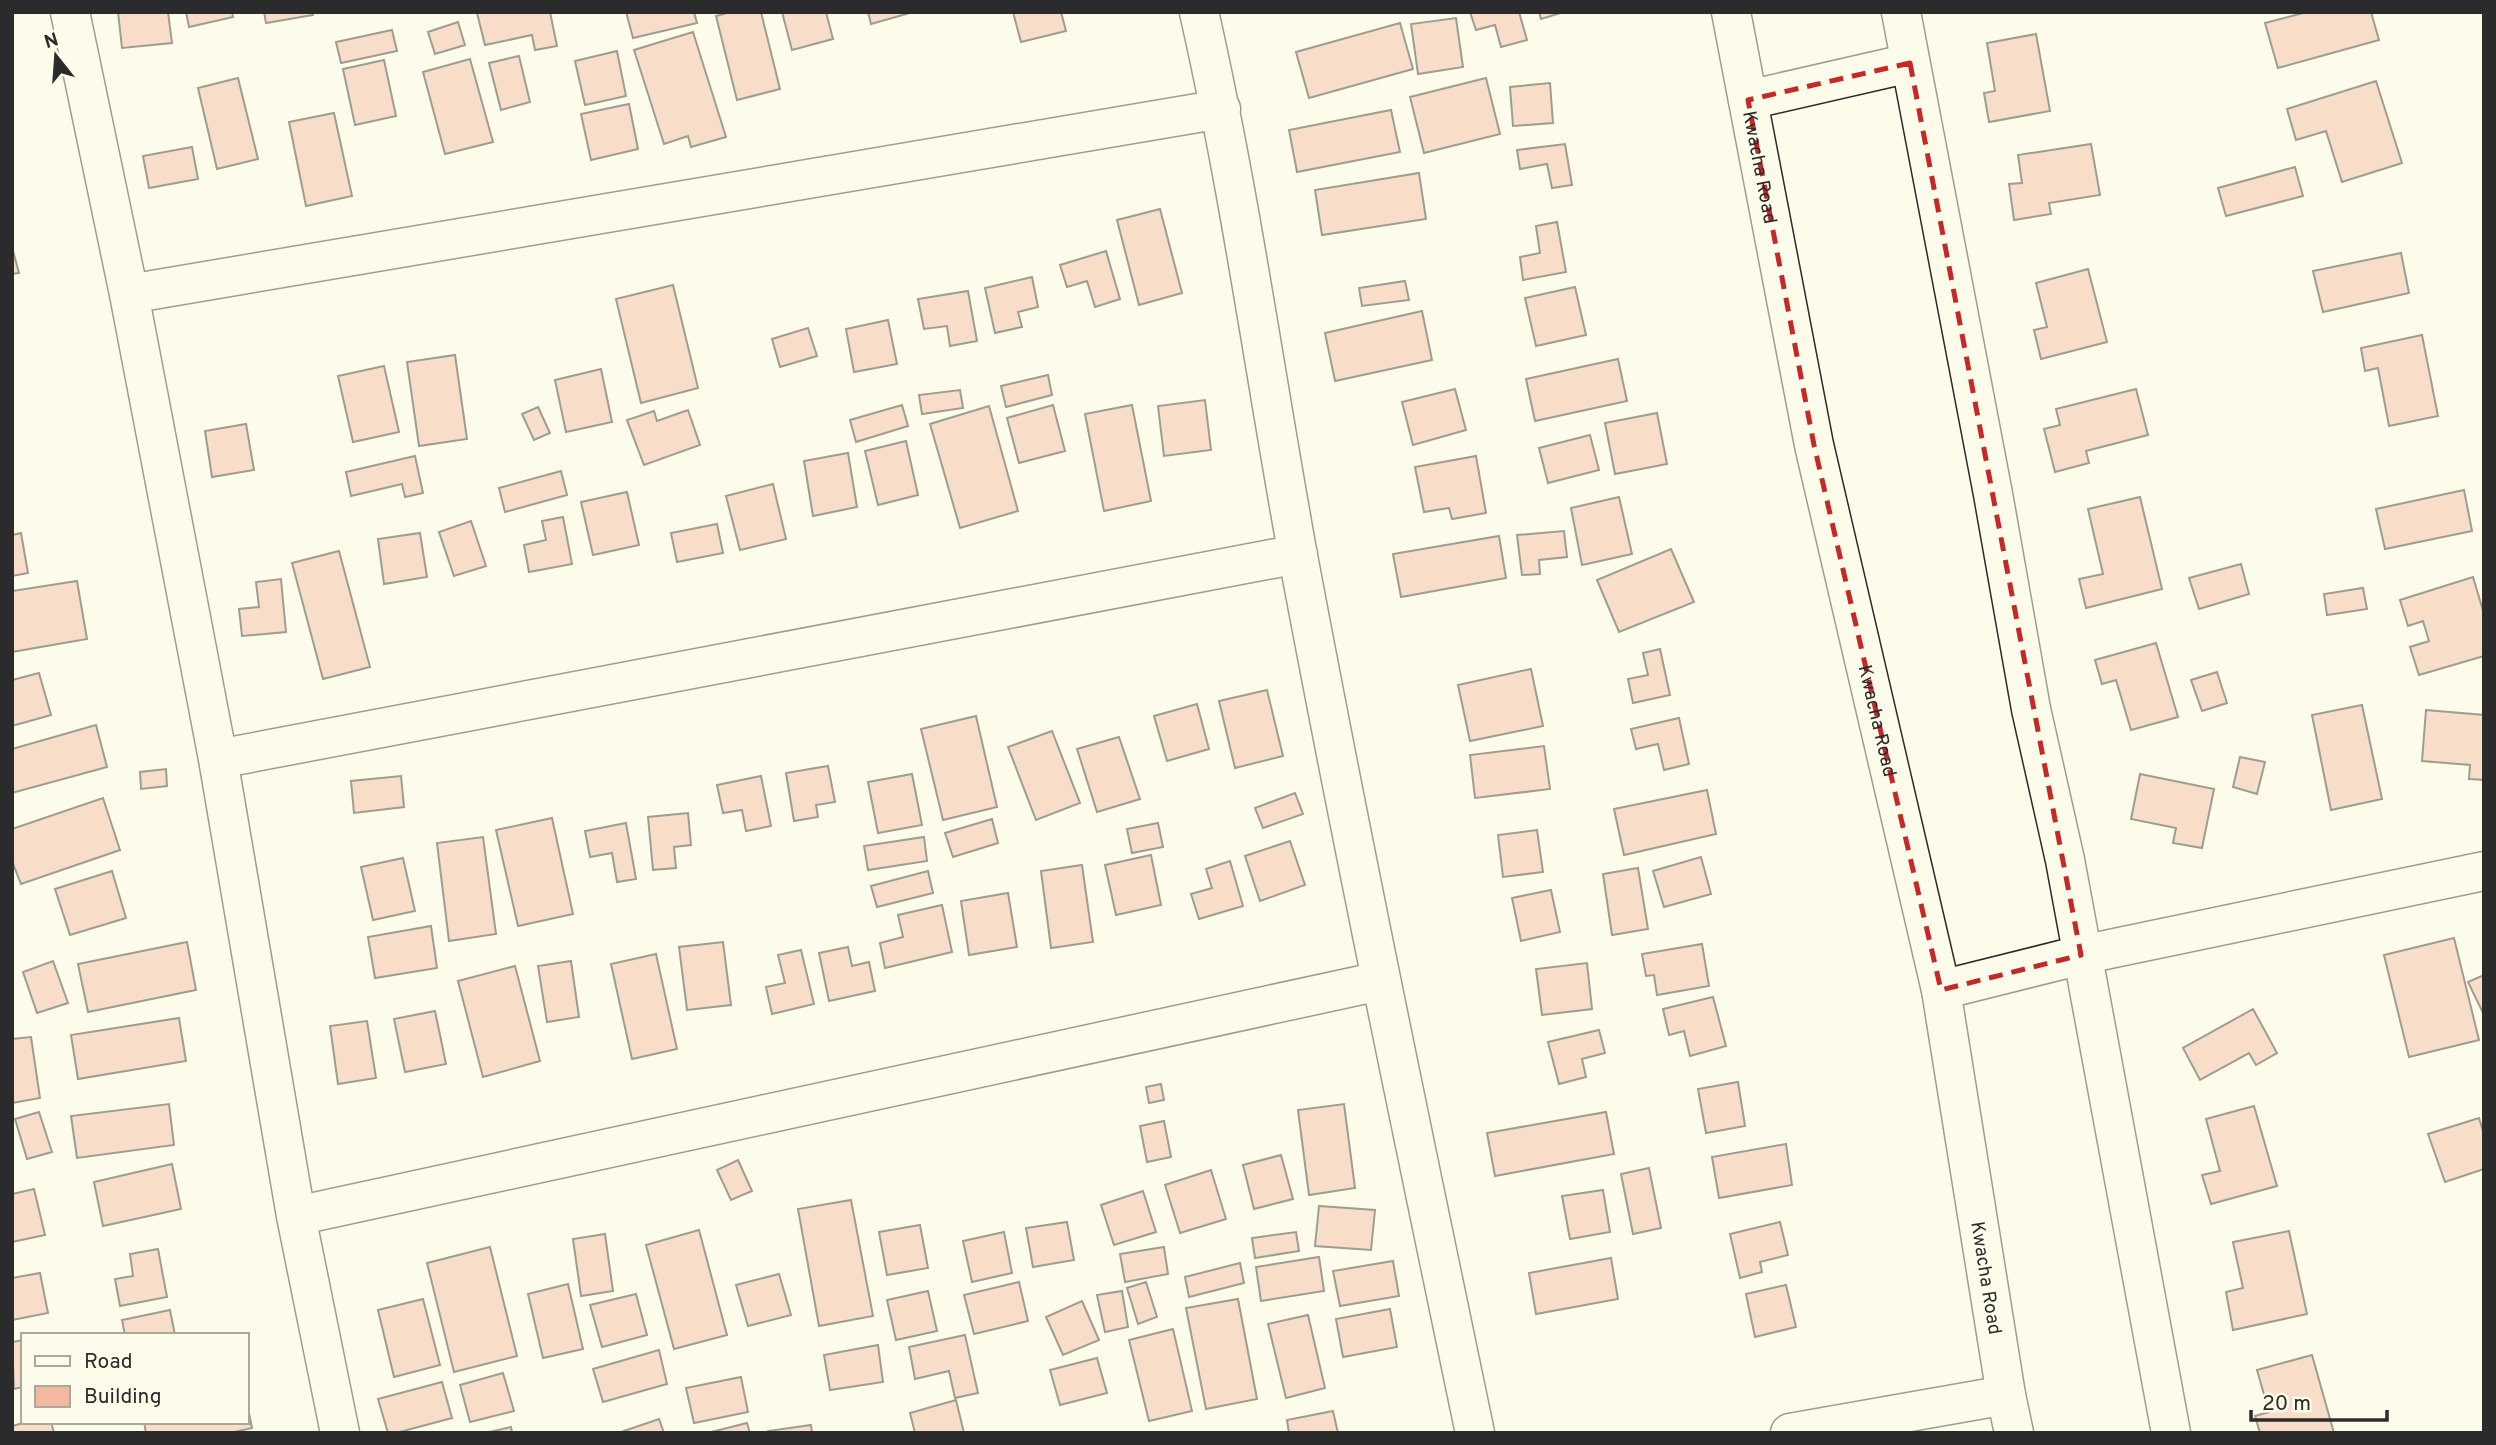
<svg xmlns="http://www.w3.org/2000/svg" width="2496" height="1445" font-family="Overpass,sans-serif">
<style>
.building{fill:#f2b8a0;stroke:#2b2b2b;stroke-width:2}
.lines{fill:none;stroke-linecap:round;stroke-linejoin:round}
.minor-casing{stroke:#2b2b2b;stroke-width:41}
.major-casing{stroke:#2b2b2b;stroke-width:41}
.minor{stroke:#fdfbea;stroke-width:38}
.major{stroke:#fdfbea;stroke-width:38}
.marked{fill:none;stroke:#c62828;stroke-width:5;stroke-dasharray:14 9;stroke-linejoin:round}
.labels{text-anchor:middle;stroke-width:5;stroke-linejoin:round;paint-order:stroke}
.street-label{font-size:19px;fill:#2b2b2b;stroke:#fdfbea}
</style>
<rect width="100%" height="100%" fill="#fdfbea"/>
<path class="building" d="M118 12H168L172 43 122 48Z
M186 12H232L233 17 189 27Z
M264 12H312L313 15 266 23Z
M483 12H550L557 46 535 50 532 35 485 45 477 13Z
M626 12H694L697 23 633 38Z
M731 12H761L780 89 737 100 716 16Z
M782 12H826L833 39 792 50Z
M868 12H910V13L871 24Z
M1013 12H1061L1066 31 1021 42Z
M1470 12H1519L1527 40 1501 47 1495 25 1476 30Z
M1539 12H1564L1541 19Z
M2307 12H2371L2379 40 2278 68 2265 23Z
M1456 18 1463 67 1418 74 1411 24Z
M458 22 465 45 435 54 428 32Z
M1400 23 1413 69 1309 98 1296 52Z
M392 30 397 51 341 63 336 42Z
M693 32 726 137 691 147 688 136 664 144 634 50Z
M2036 34 2050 111 1989 122 1984 93 1995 91 1987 43Z
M617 51 626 96 585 105 575 61Z
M519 56 530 102 501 110 489 63Z
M470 59 493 142 445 154 423 72Z
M384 60 396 116 355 125 343 69Z
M238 78 258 159 217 169 198 88Z
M1486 78 1500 134 1424 153 1410 97Z
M2376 81 2402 163 2342 182 2326 131 2296 140 2287 109Z
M1550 83 1553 123 1513 126 1510 87Z
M629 104 638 149 591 160 581 114Z
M1391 110 1400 152 1297 172 1289 130Z
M334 113 352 196 306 206 289 122Z
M1565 144 1572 185 1552 188 1547 164 1520 169 1517 150Z
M2091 144 2100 195 2049 203 2051 214 2014 220 2009 184 2022 183 2018 155Z
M192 147 198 179 149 188 143 156Z
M2295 167 2303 196 2226 216 2218 188Z
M1419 173 1426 219 1322 235 1315 190Z
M1160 209 1182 293 1139 305 1117 220Z
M1557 222 1566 272 1523 280 1520 257 1540 253 1536 226Z
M12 247 19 273 12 274Z
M1106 251 1120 299 1095 307 1087 281 1067 287 1060 265Z
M2401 253 2409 293 2323 312 2313 271Z
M2088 269 2107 342 2041 359 2034 330 2047 327 2036 283Z
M1032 277 1038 307 1018 312 1022 327 995 333 985 288Z
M1405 281 1409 300 1362 306 1359 288Z
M673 285 698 388 641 403 616 299Z
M1575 287 1586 335 1536 346 1525 298Z
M968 291 977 341 950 346 947 326 924 329 918 299Z
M1422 311 1432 360 1335 381 1325 333Z
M888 320 897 364 854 372 846 329Z
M808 328 817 356 780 367 772 339Z
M2422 335 2438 416 2389 426 2378 368 2365 371 2361 348Z
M455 355 467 439 419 446 407 362Z
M1618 359 1627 401 1535 421 1526 379Z
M384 366 399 432 353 442 338 376Z
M601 369 612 422 566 432 555 380Z
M1048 375 1052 395 1006 407 1001 386Z
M1455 389 1466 430 1413 445 1402 402Z
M2136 389 2148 435 2086 451 2089 463 2055 472 2044 429 2060 425 2056 409Z
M960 390 963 408 922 414 919 395Z
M1205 400 1211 450 1164 456 1158 406Z
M902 405 908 426 856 442 850 420Z
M1053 405 1065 451 1019 463 1007 418Z
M1132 405 1151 501 1104 511 1085 414Z
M989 406 1018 511 960 528 930 424Z
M538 407 550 433 534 440 522 414Z
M688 410 700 445 644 465 627 420 654 411 657 421Z
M1657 413 1667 464 1615 474 1605 423Z
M246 424 254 470 212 477 205 431Z
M1590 435 1599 470 1548 483 1539 448Z
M906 441 918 495 878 505 865 451Z
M848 453 857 507 813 516 804 461Z
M415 456 423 493 405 497 402 484 351 496 346 472Z
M1476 456 1486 513 1452 519 1449 508 1424 512 1415 467Z
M561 471 567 495 505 512 499 488Z
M773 484 786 539 740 550 726 496Z
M2464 490 2472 531 2385 549 2376 509Z
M627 492 639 545 593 555 581 502Z
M1619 497 1632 554 1582 565 1571 508Z
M2140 497 2162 589 2086 608 2079 579 2103 574 2088 509Z
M563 517 572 564 529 572 524 545 546 540 542 521Z
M471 521 486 566 454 576 439 532Z
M717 524 723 553 677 562 671 533Z
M1564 531 1567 557 1539 560 1540 574 1522 575 1517 535Z
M21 533 28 573 12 576V535Z
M420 533 427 577 384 584 378 539Z
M1499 536 1506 578 1401 597 1393 554Z
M1671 549 1694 602 1619 632 1597 580Z
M339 551 370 667 323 679 292 563Z
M2241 564 2249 594 2199 609 2189 578Z
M2473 577 2484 614V656L2419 675 2410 647 2429 641 2423 621 2408 626 2400 600Z
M281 579 286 632 242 636 239 609 259 607 256 582Z
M77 581 87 639 12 652V591Z
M2363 588 2367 609 2327 615 2324 594Z
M2156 643 2178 717 2131 730 2116 680 2102 684 2095 660Z
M1660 649 1670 695 1633 703 1628 679 1648 675 1643 653Z
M1531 669 1543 726 1470 741 1458 685Z
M2217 672 2227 703 2202 711 2191 680Z
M39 673 51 715 12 726V680Z
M1267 690 1283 756 1235 768 1219 701Z
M1197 704 1209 749 1167 761 1154 716Z
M2362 705 2382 799 2331 810 2312 715Z
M2426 710 2484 715V780L2469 779 2470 765 2422 761Z
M976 716 997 807 943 820 921 729Z
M1679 718 1689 764 1664 770 1658 744 1636 749 1631 729Z
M96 725 107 767 12 793V749Z
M1052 731 1080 803 1036 820 1008 747Z
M1119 737 1140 799 1097 812 1077 749Z
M1544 746 1550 789 1475 798 1470 755Z
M2240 757 2265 762 2257 794 2233 787Z
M828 766 835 802 816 805 818 817 794 821 786 773Z
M166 769 167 786 141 789 140 772Z
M912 774 922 825 878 833 868 782Z
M2140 774 2214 789 2202 848 2173 843 2176 828 2131 819Z
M401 776 404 807 354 813 351 781Z
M761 776 771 826 746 831 742 810 723 813 717 785Z
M1707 790 1716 834 1624 855 1614 809Z
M1295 793 1303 814 1263 828 1255 808Z
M103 798 120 850 21 884 12 861V829Z
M688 813 691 845 674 847 676 868 653 870 648 817Z
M552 818 573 914 518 926 496 830Z
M992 819 998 843 953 857 945 833Z
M626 823 636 879 617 882 612 853 590 857 585 831Z
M1158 823 1163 847 1132 853 1127 829Z
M1537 830 1543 872 1503 877 1498 835Z
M483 837 496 934 449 941 437 843Z
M924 837 927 861 868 870 864 846Z
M1290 841 1305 885 1260 901 1245 856Z
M1151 855 1161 905 1116 915 1105 865Z
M1701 857 1711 894 1664 907 1653 871Z
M403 858 415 911 373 920 361 867Z
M1230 861 1243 906 1199 919 1191 894 1212 888 1206 869Z
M1082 865 1093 942 1051 948 1041 871Z
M1638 868 1648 929 1612 935 1603 874Z
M112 871 126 918 70 935 55 889Z
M928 871 933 893 877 907 871 886Z
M1551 890 1560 932 1521 941 1512 898Z
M1008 893 1017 947 969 955 961 901Z
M942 905 952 952 885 968 880 943 903 937 898 915Z
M431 926 437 968 375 978 368 937Z
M2454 938 2479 1040 2409 1057 2384 955Z
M187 942 196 990 88 1012 78 964Z
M723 942 731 1005 687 1010 679 947Z
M1702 944 1709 986 1657 995 1654 975 1646 976 1642 954Z
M848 947 852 966 869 962 875 991 829 1001 819 953Z
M801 950 814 1004 772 1014 766 987 785 983 778 955Z
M656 954 677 1049 632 1059 611 964Z
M53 961 68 1003 37 1013 23 972Z
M571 961 579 1017 547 1022 538 966Z
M1587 963 1592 1009 1542 1015 1536 969Z
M515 966 540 1061 483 1077 458 981Z
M2484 975V1015L2468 982Z
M1713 997 1726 1046 1690 1056 1684 1031 1669 1035 1663 1009Z
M2253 1009 2277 1053 2256 1065 2249 1053 2200 1080 2183 1048Z
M435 1011 446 1064 405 1072 394 1019Z
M179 1018 186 1061 78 1079 71 1035Z
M367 1021 376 1078 338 1084 330 1026Z
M1599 1030 1605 1053 1582 1059 1586 1077 1559 1084 1548 1042Z
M31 1037 40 1098 12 1103V1039Z
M1738 1082 1745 1126 1706 1133 1698 1089Z
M1161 1084 1164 1100 1149 1103 1146 1087Z
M169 1104 174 1145 77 1158 71 1116Z
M1344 1104 1355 1188 1309 1195 1298 1110Z
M2254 1106 2277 1186 2211 1204 2202 1175 2220 1171 2206 1119Z
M39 1112 52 1152 27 1159 15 1119Z
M1606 1112 1614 1154 1495 1176 1487 1133Z
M2479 1118 2484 1134V1169L2445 1182 2428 1134Z
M1164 1121 1171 1157 1147 1162 1140 1126Z
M1786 1144 1792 1185 1719 1198 1712 1157Z
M1281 1155 1293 1199 1254 1209 1243 1165Z
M738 1160 752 1191 731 1200 717 1170Z
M172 1164 181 1209 103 1226 94 1182Z
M1649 1168 1661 1228 1633 1234 1621 1174Z
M1211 1170 1226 1219 1180 1233 1165 1185Z
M34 1189 45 1235 12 1242V1194Z
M1603 1190 1610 1232 1570 1239 1562 1196Z
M1143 1191 1156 1232 1114 1245 1101 1205Z
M851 1200 873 1316 819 1326 798 1209Z
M1319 1206 1375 1210 1371 1250 1315 1246Z
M1067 1222 1074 1260 1033 1267 1026 1228Z
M1780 1222 1788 1255 1760 1262 1762 1272 1740 1278 1730 1234Z
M920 1225 928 1268 887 1275 879 1232Z
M699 1230 727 1335 674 1349 646 1245Z
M2289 1231 2307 1314 2233 1330 2226 1292 2243 1288 2233 1242Z
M1004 1232 1012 1273 972 1282 963 1241Z
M1296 1232 1299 1251 1255 1258 1252 1238Z
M605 1234 613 1291 581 1296 573 1239Z
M490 1247 517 1356 454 1372 427 1263Z
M1164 1247 1168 1274 1125 1282 1120 1254Z
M158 1249 167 1297 120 1306 115 1279 133 1276 130 1254Z
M1319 1257 1324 1291 1261 1301 1256 1267Z
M1611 1258 1618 1299 1536 1314 1529 1273Z
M1393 1261 1399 1296 1340 1306 1333 1271Z
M1240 1263 1244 1283 1189 1297 1185 1277Z
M40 1273 48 1313 12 1320V1278Z
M779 1274 791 1315 748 1326 736 1285Z
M1019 1282 1028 1321 974 1334 964 1295Z
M1146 1282 1157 1317 1138 1324 1127 1288Z
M568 1284 583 1349 543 1358 528 1294Z
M1786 1285 1796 1327 1755 1337 1746 1294Z
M928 1291 937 1331 896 1340 887 1300Z
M1122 1291 1128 1327 1105 1332 1097 1295Z
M636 1294 647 1335 602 1347 590 1305Z
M423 1299 440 1365 394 1377 378 1310Z
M1238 1299 1257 1399 1206 1409 1186 1308Z
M1082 1301 1099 1340 1063 1355 1046 1317Z
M1390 1309 1397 1347 1343 1357 1336 1319Z
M170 1310 175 1335H125L122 1320Z
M1308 1315 1325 1388 1286 1398 1268 1324Z
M1173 1329 1192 1411 1149 1421 1129 1340Z
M965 1335 978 1393 955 1398 949 1371 915 1379 909 1347Z
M23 1340V1387L14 1389 12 1342Z
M878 1345 883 1382 830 1390 824 1355Z
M659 1350 667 1384 603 1402 593 1369Z
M2312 1355 2334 1433H2260L2255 1416 2269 1412 2257 1370Z
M1097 1358 1107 1393 1060 1405 1050 1370Z
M503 1373 514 1411 470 1422 460 1385Z
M741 1377 748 1412 694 1423 686 1388Z
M442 1382 452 1418 396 1433H388L378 1399Z
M956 1400 964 1433H915L910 1413Z
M247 1403 252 1428 230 1433H146L144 1422H247Z
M1333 1411 1338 1433H1289L1287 1420Z
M659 1419 664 1433H618Z
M27 1422H51L54 1433H12V1426Z
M747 1423 750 1433H707Z
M811 1425 812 1433H768V1431Z
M511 1427 512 1433H485Z"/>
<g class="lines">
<g class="minor-casing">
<path id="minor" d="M70 12 129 294 218 759 296 1216 340 1433
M1199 12C1240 192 1265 375 1298 556 1353 849 1414 1141 1475 1433
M1901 12 1993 494 2031 709 2065 860 2171 1433
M1748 100 1910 63
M129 294 1221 109
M218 759 1298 554
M1941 990 2081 955 2484 871
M296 1216 1380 981
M1790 1433 2006 1395"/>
</g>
<g class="major-casing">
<g id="major">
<path id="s1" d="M1731 12 1814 445 1941 990 2006 1395 2014 1433"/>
</g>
</g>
<use href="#minor" class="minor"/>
<use href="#major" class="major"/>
</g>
<path d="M0 0H2496V1445H0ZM1910 63 2081 955 1941 990 1814 445 1748 100Z" fill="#fdfbea" fill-opacity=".55" fill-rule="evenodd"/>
<path class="marked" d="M1910 63 2081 955 1941 990 1814 445 1748 100Z"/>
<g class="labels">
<g class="street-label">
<text dy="7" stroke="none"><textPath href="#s1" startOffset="158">Kwacha Road</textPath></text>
<text dy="7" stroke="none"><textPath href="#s1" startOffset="724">Kwacha Road</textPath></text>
<text dy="7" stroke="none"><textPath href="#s1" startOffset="1292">Kwacha Road</textPath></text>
</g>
</g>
<rect width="2496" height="1445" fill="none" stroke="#2b2b2b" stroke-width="28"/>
<rect x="21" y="1333" width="228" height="91" fill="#fdfbea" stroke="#a9a89e" stroke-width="2"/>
<rect x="35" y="1356" width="35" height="10" fill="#fdfbea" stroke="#a9a89e" stroke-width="2"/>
<text x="84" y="1368" font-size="21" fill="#2b2b2b">Road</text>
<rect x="35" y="1386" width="35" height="21" fill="#f2b8a0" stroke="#a9a89e" stroke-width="2"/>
<text x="84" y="1403" font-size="21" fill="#2b2b2b">Building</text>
<g transform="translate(56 56) rotate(343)" stroke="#fdfbea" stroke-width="5" paint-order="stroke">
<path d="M0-5L12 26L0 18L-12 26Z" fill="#2b2b2b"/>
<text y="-10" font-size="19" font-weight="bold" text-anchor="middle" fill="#2b2b2b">N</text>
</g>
<path d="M2251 1410v10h136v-10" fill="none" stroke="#2b2b2b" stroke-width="3.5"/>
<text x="2262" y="1410" font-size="21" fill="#2b2b2b" stroke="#fdfbea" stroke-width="5" paint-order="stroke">20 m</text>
</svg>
